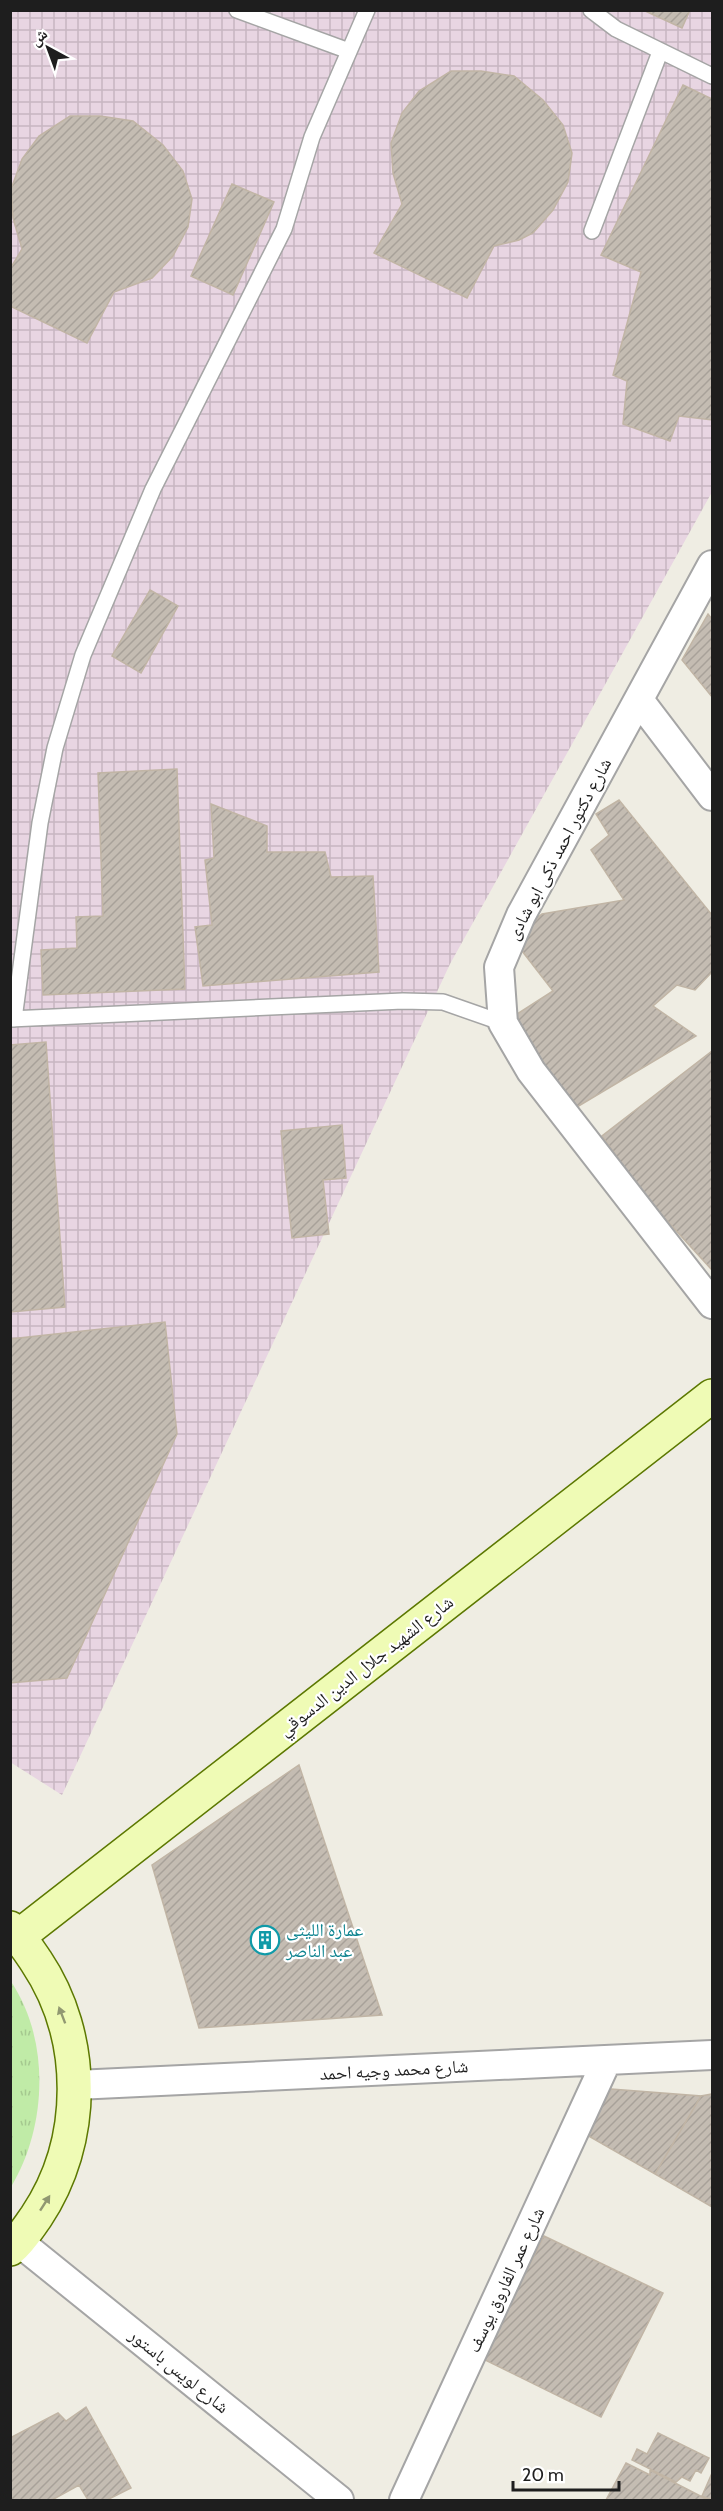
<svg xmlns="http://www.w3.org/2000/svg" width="723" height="2511" font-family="Cabin,'Noto Naskh Arabic',sans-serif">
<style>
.industrial{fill:url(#industrial-grid)}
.grass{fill:url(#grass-tufts)}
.building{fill:url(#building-hatch);stroke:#c1b5a5;stroke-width:1.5}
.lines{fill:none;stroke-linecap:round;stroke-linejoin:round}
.lane-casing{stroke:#a5a5a5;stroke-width:18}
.street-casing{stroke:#a5a5a5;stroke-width:32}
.secondary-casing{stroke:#5c7801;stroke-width:36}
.lane{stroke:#fff;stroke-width:15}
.street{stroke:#fff;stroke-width:28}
.secondary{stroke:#effbb5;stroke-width:33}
.oneway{fill:#919871}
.labels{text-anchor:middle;stroke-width:4.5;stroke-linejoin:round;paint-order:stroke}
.street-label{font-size:18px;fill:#1e1e1e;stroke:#fff}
.culture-label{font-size:18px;fill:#0d838f;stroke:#fff;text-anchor:start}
</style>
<defs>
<pattern id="industrial-grid" width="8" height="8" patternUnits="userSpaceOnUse" patternTransform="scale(1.5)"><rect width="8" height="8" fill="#e8d5e2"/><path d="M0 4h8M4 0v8" fill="none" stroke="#c7b6c1"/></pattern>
<pattern id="grass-tufts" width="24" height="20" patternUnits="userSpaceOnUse" patternTransform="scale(1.5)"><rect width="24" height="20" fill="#c0eba7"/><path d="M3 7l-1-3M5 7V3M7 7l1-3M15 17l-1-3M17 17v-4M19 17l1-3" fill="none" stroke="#a5c98f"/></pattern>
<pattern id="building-hatch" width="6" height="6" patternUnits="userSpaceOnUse" patternTransform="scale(1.5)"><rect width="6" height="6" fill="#c4bcb2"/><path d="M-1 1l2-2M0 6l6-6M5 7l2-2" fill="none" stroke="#a8a199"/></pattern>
</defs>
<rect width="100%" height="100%" fill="#efede3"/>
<path class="industrial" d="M10 11H712V492L450 964 62 1795 10 1762Z"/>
<path class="grass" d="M10 1980C51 2040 47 2127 11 2187Z"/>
<path class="building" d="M643 10H690L682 28Z
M451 71H481L514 76 543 100 563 125 572 153 568 182 553 210 533 233 519 240 494 246 467 298 374 253 402 204 393 173 391 143 402 113 419 91Z
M683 85 712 99V420L679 416 670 441 623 424 627 381 613 375 641 272 601 255Z
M70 116H100L133 121 163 145 183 171 192 199 188 227 173 256 152 278 114 292 87 343 10 306V269L22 249 13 218 11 189 22 159 39 136Z
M232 184 274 202 233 295 191 276Z
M150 590 178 606 141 673 112 656Z
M708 614 712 619V697L682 660Z
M177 769 185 989 43 995 41 950 77 948 76 917 103 916 98 773Z
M619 800 712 915V972L695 990 677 985 653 1006 696 1036 577 1107 503 1023 553 991 512 938 542 914 624 900 591 850 609 835 596 814Z
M211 804 267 826V852H325L331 877 373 876 379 972 203 986 195 927 212 925 205 860 214 858Z
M46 1042 65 1307 11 1312 10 1045Z
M712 1051V1270L649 1201 602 1136Z
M342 1125 346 1178 323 1180 329 1234 292 1238 281 1131Z
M165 1322 177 1434 67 1678 10 1683V1339Z
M299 1765 382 2015 199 2028 152 1865Z
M611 2089 701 2096 655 2174 585 2134Z
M712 2094V2207L655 2174 701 2096Z
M544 2236 663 2293 601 2417 483 2359Z
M86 2407 131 2488 107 2500H88L79 2485 52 2500H10V2438L58 2413 66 2421Z
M658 2433 709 2458 701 2473 696 2470 690 2481 682 2477 676 2482 632 2460 637 2449 647 2454Z
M626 2463 650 2475V2470L708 2500H606Z
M712 2473V2500L702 2496Z"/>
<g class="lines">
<g class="lane-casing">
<path id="lane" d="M237 10 349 51
M591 10 616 29 712 76
M592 231 660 52
M10 1019 403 1001 443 1002 503 1023
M14 1019 40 823 55 748 83 655 153 489 284 229 312 137 367 10"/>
</g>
<g class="street-casing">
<path id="street" d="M712 565 521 915 499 967 503 1023 531 1071 712 1304
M639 700 712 796
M76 2085 712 2055
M19 2242 339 2500
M404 2500 607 2060"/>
</g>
<g class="secondary-casing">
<path id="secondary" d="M10 1928C21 1938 28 1949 36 1961 87 2037 87 2141 36 2217 28 2228 21 2240 10 2249
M19 1936 712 1396"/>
</g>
<use href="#lane" class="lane"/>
<use href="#street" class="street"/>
<use href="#secondary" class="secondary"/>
</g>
<defs><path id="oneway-solid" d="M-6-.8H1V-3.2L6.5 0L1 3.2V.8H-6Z" transform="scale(1.5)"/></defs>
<g class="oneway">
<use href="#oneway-solid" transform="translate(62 2015) rotate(-111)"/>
<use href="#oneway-solid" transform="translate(45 2203) rotate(-57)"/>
</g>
<defs>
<g id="building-ring" transform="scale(1.5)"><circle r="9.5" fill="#fff" stroke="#0f9aa8" stroke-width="1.5"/><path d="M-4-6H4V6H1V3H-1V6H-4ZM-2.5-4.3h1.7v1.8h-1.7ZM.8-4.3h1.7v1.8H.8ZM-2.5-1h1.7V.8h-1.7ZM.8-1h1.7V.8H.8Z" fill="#0f9aa8"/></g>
</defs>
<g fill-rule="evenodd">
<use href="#building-ring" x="265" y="1940"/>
</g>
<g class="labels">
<g class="street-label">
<text transform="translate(559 849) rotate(-62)" y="6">شارع دكتور احمد ذكى ابو شادى</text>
<text transform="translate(366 1666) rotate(-38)" y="6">شارع الشهيد جلال الدين الدسوقي</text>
<text transform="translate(394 2070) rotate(-3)" y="6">شارع محمد وجيه احمد</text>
<text transform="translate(506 2280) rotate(-65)" y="6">شارع عمر الفاروق يوسف</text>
<text transform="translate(179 2371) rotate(39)" y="6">شارع لويس باستور</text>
</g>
<g class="culture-label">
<text x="286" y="1936">عمارة الليثى<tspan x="286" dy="21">عبد الناصر</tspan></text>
</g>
</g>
<rect width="723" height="2511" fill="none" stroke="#1e1e1e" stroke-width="24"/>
<g transform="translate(48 48) rotate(319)" stroke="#ffffff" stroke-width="4.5" paint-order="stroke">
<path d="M0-4.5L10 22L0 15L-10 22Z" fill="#1e1e1e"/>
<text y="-9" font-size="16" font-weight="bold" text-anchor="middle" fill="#1e1e1e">ش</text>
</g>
<path d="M513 2481v9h106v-9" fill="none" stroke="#1e1e1e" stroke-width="3"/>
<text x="522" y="2481" font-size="18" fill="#1e1e1e" stroke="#ffffff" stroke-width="4.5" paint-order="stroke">20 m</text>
</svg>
